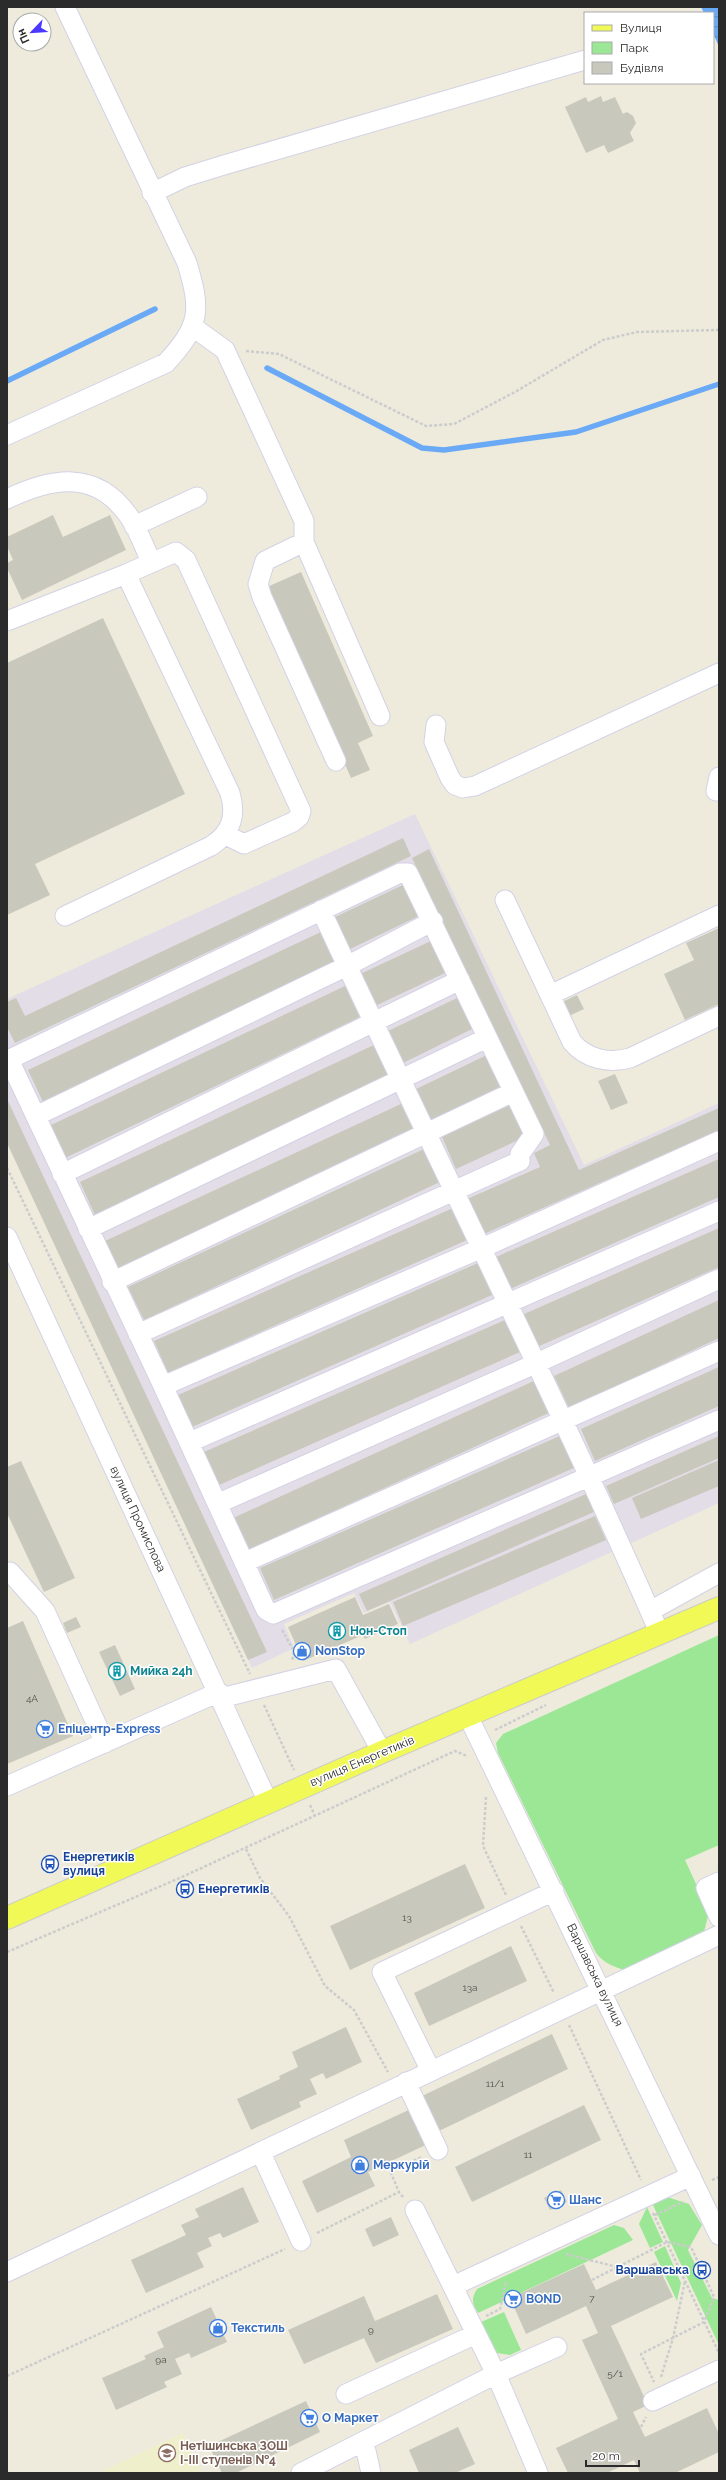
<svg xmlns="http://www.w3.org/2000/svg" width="726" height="2480" font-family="Raleway,sans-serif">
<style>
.industrial{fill:#e2dde6}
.education{fill:#f0efcb}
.green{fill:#9be796}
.water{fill:url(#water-waves)}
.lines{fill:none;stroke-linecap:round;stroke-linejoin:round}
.stream{stroke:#6aa9f5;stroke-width:5.5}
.building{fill:#c9c8bc}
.minor-casing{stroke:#d3d2e5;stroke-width:21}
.major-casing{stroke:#ccc;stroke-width:24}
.path{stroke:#ccc;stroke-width:2.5;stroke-dasharray:3 2;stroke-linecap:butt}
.minor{stroke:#fff;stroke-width:19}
.major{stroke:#f1f957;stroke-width:22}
.labels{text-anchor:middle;stroke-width:3;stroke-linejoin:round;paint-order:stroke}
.number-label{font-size:10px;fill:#52524f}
.street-label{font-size:12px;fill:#2b2b2b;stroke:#fff}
.culture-label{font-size:12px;font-weight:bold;fill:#0d838f;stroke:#fff;text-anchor:start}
.shop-label{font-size:12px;font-weight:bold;fill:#366cbe;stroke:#fff;text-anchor:start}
.transit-label{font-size:12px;font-weight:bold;fill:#164399;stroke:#fff;text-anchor:start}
.education-label{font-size:12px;font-weight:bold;fill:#785e54;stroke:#fff;text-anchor:start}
</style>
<defs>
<pattern id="water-waves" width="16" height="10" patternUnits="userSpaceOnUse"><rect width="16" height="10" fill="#6aa9f5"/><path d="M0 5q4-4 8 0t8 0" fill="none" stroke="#578ac7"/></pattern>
</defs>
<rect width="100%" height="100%" fill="#eeebdd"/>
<path class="industrial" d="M415 814 584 1165 719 1103V1503L410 1644 390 1602 364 1613 354 1593 284 1624 294 1648 252 1668 7 1138V999Z"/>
<path class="education" d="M183 2433 201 2473H98Z"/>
<path class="green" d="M719 1635V1845L685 1860 709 1912 704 1932 624 1970C612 1966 604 1963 596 1953L498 1753 496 1743 503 1734Z
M667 2197 689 2204 702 2225 688 2250 712 2298 719 2300V2345L652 2203Z
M647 2207 663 2242 650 2248 639 2224Z
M614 2225 624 2228 633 2240 478 2313C472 2303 471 2299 477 2289Z
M665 2246 681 2283 677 2301 654 2252Z
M504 2312 521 2350 510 2355 497 2353 481 2322Z"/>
<path class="water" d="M701 7H719V47L713 33V13H704Z"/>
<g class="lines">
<path class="stream" d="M267 368 422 448 444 450 576 432 719 384
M7 381 155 309"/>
</g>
<path class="building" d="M601 96 603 102 615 97 623 114 627 112 633 116 636 123 630 133 634 141 608 153 604 145 586 153 565 107 586 97 588 102Z
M53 515 63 537 110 515 126 550 22 600 7 568V563L13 560 7 546V537Z
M301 572 373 736 358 743 370 770 351 778 267 587Z
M103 618 185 794 35 864 50 895 7 915V663Z
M403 838 411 856 15 1043 7 1027V1002L16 998 25 1016Z
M429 849 579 1170 719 1108V1130L484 1234 467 1199 540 1167 534 1153 550 1145 412 858Z
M405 884 421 915 348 950 333 918Z
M719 928V1004L685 1020 664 974 694 960 686 943Z
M321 932 336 964 43 1102 28 1070Z
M431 941 445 973 373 1007 358 975Z
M345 986 360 1017 65 1158 49 1126Z
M577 995 584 1009 569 1016 562 1002Z
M457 998 472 1029 401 1064 386 1032Z
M376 1044 391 1077 95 1215 80 1182Z
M489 1054 504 1086 427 1123 412 1091Z
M615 1074 628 1103 611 1110 598 1081Z
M7 1099 267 1652 248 1660 7 1143Z
M401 1104 416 1136 120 1273 105 1241Z
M512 1104 527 1136 456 1169 442 1137Z
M424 1149 440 1182 144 1320 128 1287Z
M719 1159V1197L510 1289 496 1257Z
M453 1208 467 1240 168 1373 154 1341Z
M719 1228V1267L537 1347 522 1315Z
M478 1263 492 1295 192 1427 178 1395Z
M719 1300V1338L569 1408 554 1376Z
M505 1320 520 1352 219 1485 204 1452Z
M719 1367V1406L595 1461 581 1429Z
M536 1380 551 1412 248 1550 233 1518Z
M562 1435 576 1467 274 1600 260 1568Z
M719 1436V1458L614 1504 606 1486Z
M719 1460V1486L641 1519 632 1498Z
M21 1461 75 1578 44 1592 7 1513V1467Z
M586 1494 594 1512 367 1611 359 1594Z
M595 1516 606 1540 403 1626 393 1602Z
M355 1597 363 1615 389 1604 398 1624 365 1639 363 1635 303 1661 288 1627Z
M76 1617 81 1627 67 1633 63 1623Z
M23 1621 73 1736 7 1764V1628Z
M115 1645 135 1689 120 1696 99 1652Z
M465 1864 485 1908 350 1970 330 1926Z
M511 1946 527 1981 429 2026 414 1993Z
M346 2027 362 2062 326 2079 323 2073 310 2079 317 2094 299 2102 301 2107 251 2130 237 2099 280 2079 279 2076 298 2067 292 2052Z
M552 2034 568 2069 439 2131 422 2096Z
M584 2105 601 2140 472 2202 455 2167Z
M413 2108 430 2143 368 2172 375 2186 317 2213 302 2181 351 2157 344 2140Z
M243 2187 259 2222 223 2238 220 2233 208 2238 212 2246 197 2253 204 2267 146 2293 131 2260 186 2235 181 2225 199 2217 195 2209Z
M561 2190 567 2202 550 2210 544 2198Z
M391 2217 399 2235 373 2247 365 2229Z
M656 2262 673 2297 611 2326 648 2405 633 2412 645 2437 707 2408 719 2434V2452L675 2473H640L634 2460 607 2473H568L556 2448 618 2419 582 2340 598 2333 586 2306 526 2334 510 2298 584 2264 596 2290Z
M437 2294 453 2329 376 2363 364 2338 304 2364 288 2330 364 2296 375 2321Z
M211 2307 227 2342 191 2358 189 2353 175 2359 182 2374 164 2382 167 2387 116 2410 102 2378 146 2359 144 2356 164 2347 157 2332Z
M306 2401 320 2432 236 2473H222L209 2446Z
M458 2427 475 2464 455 2473H419L409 2450Z"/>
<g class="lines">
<g class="minor-casing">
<path id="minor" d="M152 193 185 177 224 165 585 60
M193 327 225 350 304 521V542L380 716
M7 435 166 363C201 325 201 310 187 263L65 7
M7 499C51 478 95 469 128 515 138 529 144 546 151 562
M134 526 197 497
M304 542 265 561 258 584 262 597 336 761
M7 621 126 574
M436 725 434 742 450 778 455 785 463 788 475 786 719 673
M716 791 719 777
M505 900 572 1042C586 1059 609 1064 630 1058L719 1016
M321 910C433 1152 553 1390 660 1634
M65 916 211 846C231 833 237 817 230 793L126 574 176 552 186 560 301 811 299 817 293 822 244 844 226 835
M550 995 719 915
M36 1116 347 966 433 921
M719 1141 482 1248 163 1386 266 1610 273 1614 719 1420
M62 1174 460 980
M88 1229 487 1038
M7 1237 268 1802
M112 1282 513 1092
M138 1334 520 1161V1154L534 1134 408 873H400L12 1058V1066L163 1386
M190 1442 719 1211
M219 1503 537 1363 719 1279
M245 1562 719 1351
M7 1573 10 1572 45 1611 105 1743
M650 1611 719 1573
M221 1698 336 1669 382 1752
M468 1716 719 2235
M7 1786 219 1692
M719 1882 706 1888 719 1917
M431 2071 382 1972 554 1891
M406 2082 438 2150
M261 2153 301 2241
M415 2210 496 2374 538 2473
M7 2272 719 1935
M453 2286 691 2176
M346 2394 476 2334
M653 2401 719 2370
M364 2442 371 2473
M301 2473 496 2374 557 2347"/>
</g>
<g class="major-casing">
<path id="major" d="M7 1918 382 1752 719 1608"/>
</g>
<path class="path" d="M246 351 279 354 426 426 454 424 515 392 603 340 637 332 719 330
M7 1168 250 1674
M282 1630 294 1651 292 1661
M264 1705 294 1770
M495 1730 546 1705
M486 1797 483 1846 506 1895
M310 1805 315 1816
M246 1849 260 1878 289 1916 325 1986 354 2010 388 2072
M521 1926 554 1993
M7 1952 182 1877 455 1751 467 1756
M569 2025 641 2180
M712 2180 719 2177
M403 2197 399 2192 390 2171 422 2157
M653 2213 719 2353
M655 2215 683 2202
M317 2233 399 2192
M566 2254 617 2267
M592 2280 667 2242 691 2247 714 2297 704 2322 641 2354 654 2382
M486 2316 500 2309 506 2282
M7 2376 285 2249
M661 2377 673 2338 685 2281
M641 2427 646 2417"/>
<use href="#minor" class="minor"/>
<use href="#major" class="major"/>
</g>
<defs>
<g id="building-ring" transform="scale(0.9)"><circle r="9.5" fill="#fff" stroke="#0f9aa8" stroke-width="1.5"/><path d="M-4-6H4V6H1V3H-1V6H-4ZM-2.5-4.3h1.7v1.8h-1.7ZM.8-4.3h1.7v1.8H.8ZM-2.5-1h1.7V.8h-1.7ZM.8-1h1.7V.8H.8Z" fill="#0f9aa8"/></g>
<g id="shop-ring" transform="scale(0.9)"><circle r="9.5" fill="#fff" stroke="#3f7fe0" stroke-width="1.5"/><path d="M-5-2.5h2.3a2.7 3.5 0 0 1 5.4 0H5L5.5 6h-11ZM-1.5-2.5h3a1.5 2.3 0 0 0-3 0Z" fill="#3f7fe0"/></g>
<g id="supermarket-ring" transform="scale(0.9)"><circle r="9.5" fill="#fff" stroke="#3f7fe0" stroke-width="1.5"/><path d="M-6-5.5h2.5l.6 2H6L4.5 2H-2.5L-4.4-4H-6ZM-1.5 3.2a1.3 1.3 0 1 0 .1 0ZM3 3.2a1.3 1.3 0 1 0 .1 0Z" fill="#3f7fe0"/></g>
<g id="bus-ring" transform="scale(0.9)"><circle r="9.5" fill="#fff" stroke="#1a4fb4" stroke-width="1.5"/><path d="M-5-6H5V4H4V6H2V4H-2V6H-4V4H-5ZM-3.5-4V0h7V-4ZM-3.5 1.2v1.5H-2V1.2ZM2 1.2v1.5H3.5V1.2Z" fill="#1a4fb4"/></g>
<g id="school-ring" transform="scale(0.9)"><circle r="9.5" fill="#fff" stroke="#8d6e63" stroke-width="1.5"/><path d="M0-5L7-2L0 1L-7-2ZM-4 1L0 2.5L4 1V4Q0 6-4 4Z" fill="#8d6e63"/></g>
</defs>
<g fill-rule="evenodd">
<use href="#building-ring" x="337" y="1631"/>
<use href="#shop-ring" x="302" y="1651"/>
<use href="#building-ring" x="117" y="1671"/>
<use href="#supermarket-ring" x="45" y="1729"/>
<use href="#bus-ring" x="50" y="1864"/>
<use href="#bus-ring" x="185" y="1889"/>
<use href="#shop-ring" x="360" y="2165"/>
<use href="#supermarket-ring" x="556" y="2200"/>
<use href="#bus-ring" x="702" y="2270"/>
<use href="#supermarket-ring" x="513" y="2299"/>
<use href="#shop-ring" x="218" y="2328"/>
<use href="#supermarket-ring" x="309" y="2418"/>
<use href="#school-ring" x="167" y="2453"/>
</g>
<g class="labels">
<g class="number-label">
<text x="32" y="1702">4А</text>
<text x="407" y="1921">13</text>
<text x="470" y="1991">13а</text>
<text x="495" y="2087">11/1</text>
<text x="528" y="2158">11</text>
<text x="592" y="2302">7</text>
<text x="371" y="2333">9</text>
<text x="161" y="2363">9а</text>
<text x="615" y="2377">5/1</text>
</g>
<g class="street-label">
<text transform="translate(138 1519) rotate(65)" y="4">вулиця Промислова</text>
<text transform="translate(362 1761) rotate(-23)" y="4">вулиця Енергетиків</text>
<text transform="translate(595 1975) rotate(64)" y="4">Варшавська вулиця</text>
</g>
<g class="culture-label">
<text x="350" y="1635">Нон-Стоп</text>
<text x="130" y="1675">Мийка 24һ</text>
</g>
<g class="shop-label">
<text x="315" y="1655">NonStop</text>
<text x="58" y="1733">Епіцентр-Express</text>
<text x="373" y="2169">Меркурій</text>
<text x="569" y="2204">Шанс</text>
<text x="526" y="2303">BOND</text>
<text x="231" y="2332">Текстиль</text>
<text x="322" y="2422">О Маркет</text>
</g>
<g class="transit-label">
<text x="63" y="1861">Енергетиків<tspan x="63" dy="14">вулиця</tspan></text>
<text x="198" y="1893">Енергетиків</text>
<text x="689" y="2274" text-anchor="end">Варшавська</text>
</g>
<g class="education-label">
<text x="180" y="2450">Нетішинська ЗОШ<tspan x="180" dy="14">І-ІІІ ступенів №4</tspan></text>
</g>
</g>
<rect width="726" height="2480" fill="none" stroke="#2b2b2b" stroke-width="16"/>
<rect x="584" y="12" width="130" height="72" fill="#ffffff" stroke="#aaaaaa"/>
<rect x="592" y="25" width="20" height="6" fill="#f1f957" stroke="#aaaaaa"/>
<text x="620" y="32" font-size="12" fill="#2b2b2b">Вулиця</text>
<rect x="592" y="42" width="20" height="12" fill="#9be796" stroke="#aaaaaa"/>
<text x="620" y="52" font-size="12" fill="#2b2b2b">Парк</text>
<rect x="592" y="62" width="20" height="12" fill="#c9c8bc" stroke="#aaaaaa"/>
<text x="620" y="72" font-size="12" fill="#2b2b2b">Будівля</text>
<g transform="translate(32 32) rotate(245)"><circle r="19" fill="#ffffff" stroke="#aaaaaa"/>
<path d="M0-3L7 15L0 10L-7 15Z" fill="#4b38ff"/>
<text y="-6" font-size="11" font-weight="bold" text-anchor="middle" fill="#2b2b2b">Пн</text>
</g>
<path d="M586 2460v6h53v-6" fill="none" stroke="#2b2b2b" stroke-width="2"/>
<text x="592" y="2460" font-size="12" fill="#2b2b2b" stroke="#ffffff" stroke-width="3" paint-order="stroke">20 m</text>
</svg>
